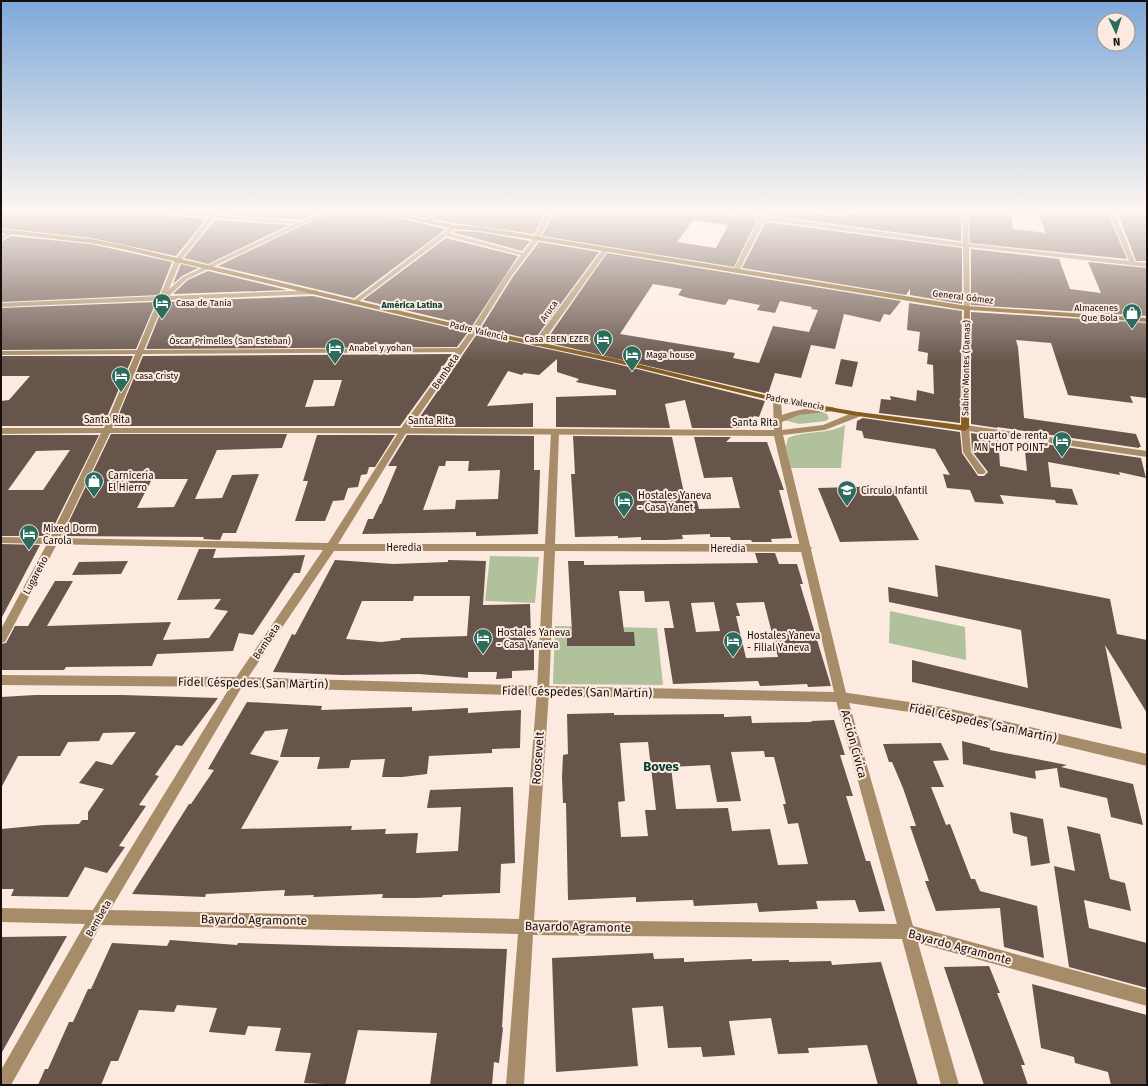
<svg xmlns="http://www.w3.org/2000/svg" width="1148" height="1086" font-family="'Fira Sans',sans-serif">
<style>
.green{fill:#b1c19c}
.building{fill:#67544b;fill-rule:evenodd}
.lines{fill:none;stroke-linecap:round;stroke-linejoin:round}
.minor{fill:#a78c69;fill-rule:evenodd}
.tertiary{fill:#a78c69;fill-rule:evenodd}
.secondary{fill:#835d23;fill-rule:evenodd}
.labels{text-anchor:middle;stroke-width:4;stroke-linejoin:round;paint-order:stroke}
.far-street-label{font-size:9px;fill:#160f0b;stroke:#fceae0}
.far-poi-label{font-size:9px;fill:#160f0b;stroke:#fceae0;text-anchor:start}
.far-neighbourhood-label{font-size:9px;font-weight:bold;fill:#064034;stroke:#fceae0}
.street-label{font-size:10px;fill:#160f0b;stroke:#fceae0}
.poi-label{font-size:10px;fill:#160f0b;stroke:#fceae0;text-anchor:start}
.near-street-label{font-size:12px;fill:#160f0b;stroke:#fceae0}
.near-neighbourhood-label{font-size:13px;font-weight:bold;fill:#064034;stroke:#fceae0}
</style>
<rect width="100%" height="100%" fill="#fceae0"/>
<path class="green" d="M821 412 827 414 829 418 826 421 799 424 784 420 788 416Z
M845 425 841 468H791L786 446 788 438C806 430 826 435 845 425Z
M490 556 539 557 535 603 485 601Z
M890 611 965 627 966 660 889 643Z
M555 626 657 628 663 685 553 684Z"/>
<path class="building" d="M1 211H144L148 214 206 219 176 256 91 238 1 228Z
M222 211H221H321L301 220 220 214Z
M332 211H372L373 212 446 229 354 298 218 266Z
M389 211H431L426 218Z
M440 211H546L534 234 434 220Z
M555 211H709L710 212 757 220 734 267 542 236ZM693 220 728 225 716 248 677 242Z
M770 211H812V213L817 214 846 217 847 213 856 214 857 211H961V241L768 215Z
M969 211H1005V213L1011 214 1013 229 1046 233 1037 211 1107 212 1127 259 970 243Z
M1117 211H1147V261H1136Z
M215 220 289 225 208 264 184 258Z
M766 222 962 248V304L910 295V289L906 295 742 268Z
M455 231 480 232 530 241 522 251 452 232Z
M11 236 91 244 172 262 159 295 1 302V242Z
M446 238 518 256 472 326 363 300Z
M539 242 599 252 534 340 481 328 512 278Z
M971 249 1059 259 1070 289 1101 293 1088 262 1147 268V316L971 305Z
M607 253 735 274 901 301 890 315 884 314 880 322 844 314 835 349 811 345 801 378 775 373 768 394 545 342ZM653 284 682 289 678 295 688 298 725 305 729 299 760 305 757 310 775 313 780 301 812 307 811 309 818 310 809 332 773 326 759 363 733 358 735 353 620 334Z
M181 264 198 268 182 276 173 284Z
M208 271 287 290 173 294 188 280Z
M313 296 468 332 457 347 146 349 165 302Z
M156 302 136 349 1 350V308Z
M909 303 962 311 960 423 879 413 881 399 891 400 890 396 916 401 917 390 934 394 933 365 927 364 928 353 918 351 920 332 907 330Z
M971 312 1147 323V398L1130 396 1133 403 1068 395 1051 343 1016 340 1018 347 1024 418 1136 434 1141 447H1139V448L997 427V428L971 424Z
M477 334 613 363 765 401 759 417 754 416 741 428H692L685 400 665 404 670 428 556 427V397L616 395V390L576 382 579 379 557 372V359L539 375 524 373 522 375 508 371 487 406 533 403V427H413Z
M452 354 400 426H114L143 356ZM314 380H342L334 406 305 407Z
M1 356H133L103 426H1V401L9 400 30 376H1Z
M841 359 858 362 852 387 835 384Z
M863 418 960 432 962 453 978 476H984L988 472 972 451 971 433 998 437 1000 466 1027 471 1024 441 1141 458 1146 478 1119 472 1120 475 1048 462 1051 487 1072 489 1078 505 1056 503 1055 500 1000 495 1004 504 975 502 970 490 947 488 943 474 950 475 935 449 864 438 862 431 856 430 857 421Z
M111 434H287L282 448 217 450 195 499 222 498 232 475 259 474 236 533H223L220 540 203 539 204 537 62 536ZM152 479H188L174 507 137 508Z
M1 435H99L49 536H1ZM70 450 43 490H8L36 451Z
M317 435H395L375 467H369L367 474 361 475 358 487 348 488 344 500 333 501 325 521H295L308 481H303Z
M407 435 534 436V470H540L538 534 476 536V532L362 534 368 519H373L380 504H381L397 466H388ZM446 461H469L468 471 500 470 498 499 456 500 455 509 423 510 439 466H445Z
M573 436 672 437 684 493H695L699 509 740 508 732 477 704 478 694 437H731L726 442H767L784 490H779L792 538 771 539 772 542H752L751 540H731L730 537H710V534L682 535 683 539 666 540H641V537L618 538V536L575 537 571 474H575Z
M891 486 919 540 840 542 818 488Z
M1 544 40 545 1 619Z
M199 549H216L213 558 305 555 300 573H294L253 635 239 633 233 651 157 654 152 666 66 667 64 670H1V644L6 643 15 626H28L55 581H73L47 626 171 622 163 640 209 638 228 611 214 609 221 599 177 600Z
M755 553H775L779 564H797L803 584H800L831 686 808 687 807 684 760 686 758 681 673 684 664 628H674L669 601 645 602 644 591H619L624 632H634L635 646H567V632H572L568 561H584V565L758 563ZM714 602 720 631 696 632 691 603ZM764 602 778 657 746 658 736 616H740L736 603Z
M335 560 393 564 448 562V560L486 561 483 605 530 604 531 638H534V670L512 671V678L496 679 497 672H468V678L419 674 342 675 273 672 292 634 295 635ZM414 596H470L467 636 401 638 400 640 381 642 346 639 362 601H413Z
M128 561 121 574 72 575 79 562Z
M935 565 1110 599 1117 634 1147 640V713L1105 645 1122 729 912 682V660L1028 688 1021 630 889 602 888 587 938 597Z
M35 695H123L218 698 182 746 176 745 155 775 159 776 139 805 146 806 119 846 125 847 107 873 85 867 68 897 11 896 14 889H1V829L44 825 79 824 82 820H88V812L104 789 79 783 96 761 112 765 136 732 103 733 99 741 68 742 60 756H18L1 788V697Z
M247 702 322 706 321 710 412 707V711L468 708V713L521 710 520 748 492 749V753L429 756 427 774 402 777H382L385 759 351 760 349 768 317 769 320 757H280L288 729 265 731 250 754 279 761 241 829 352 826 351 830 386 829 385 834 418 833 416 853 458 851 461 807 427 808 430 790 513 787 515 863 501 864 500 893 443 895 442 897 416 898H382L383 894 313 897 314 895 284 896 285 890 206 894 205 897 132 894 189 804H191L214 770 208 769Z
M614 713V715L724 714V717L751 716 752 723 812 722 811 721 834 720 845 755H840L853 796H846L866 861H870L885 911 859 912 855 900 816 901 818 909 759 912 757 903 694 906 693 900 636 902V897L568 900 566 803H563L562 778 563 755 568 754 567 714ZM648 742 656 810H645L648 836 621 837 618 802 625 801 620 743ZM764 751 765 757H774L786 804H783L788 824 798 823 808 864 778 865 770 829 732 831 728 808 676 809 671 767 710 765 717 802 741 801 731 752Z
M962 741 990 748V750L1067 765 1061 767 1133 784 1143 825 1111 817 1107 798 1060 787 1057 768 1035 771 1036 779 963 764Z
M941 743 949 760 933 761 944 787H931L946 825 950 824 971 879H975L980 891 1037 906 1044 958 1004 947 1000 908 936 911 925 881H929L910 826H916L903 788 892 762H889L883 744Z
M1010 812 1043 819 1050 863 1031 866 1027 837 1013 833Z
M1067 826 1100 834 1110 879 1125 883 1131 911 1084 900 1089 928 1147 943V988L1069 967 1054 866 1075 871Z
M67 936 1 1054V937Z
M170 940 237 945 238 943 338 946 507 949 502 1027 503 1028 499 1063 494 1062 492 1085H430L437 1033 358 1030 345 1085 304 1083 311 1053 275 1051 281 1028 248 1026 245 1035 209 1032 217 1008 177 1005 174 1012 139 1010 118 1061H111L101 1085H38L45 1069H48L69 1022H73L88 989H91L112 943 167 946Z
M653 953 654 959 684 958V962L752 959V961L789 960V962L831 961 832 965 881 962 918 1085H878L867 1045 808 1048 809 1053 778 1054 771 1018 729 1021 735 1055 703 1057 701 1047 668 1048 663 1006 632 1008 638 1066 556 1072 552 958Z
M989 966 1000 993H997L1025 1065H1021L1028 1085H984L944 967Z
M1032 984 1147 1015V1085H1111L1108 1072 1075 1063 1074 1057 1041 1048Z"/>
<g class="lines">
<path class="minor" d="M145 211H165L301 222 324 211H331L187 279 169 296 316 290 319 292 316 294 1 307V303L161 296 183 277 295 224 148 213Z
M433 211H439L430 223H426L425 222Z
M710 211H723L761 216 763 211H769L766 216 963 243 962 211H968L969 244 1129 261 1108 211H1114L1135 262 1147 263V267L969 247 970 308 967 310 964 308 963 247 765 220 739 271 736 273 733 271 759 219Z
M452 226 457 227 449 233 527 254 524 256 446 236 357 303H353V301Z
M9 231 14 232 1 241V236Z
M603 249 608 250 540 346H534V342Z
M459 348 463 350 462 352 1 355V351Z
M965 425 969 428 971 452 986 472 984 474H978L963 452 961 428Z
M404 427 408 430 338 544H545L551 432 555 429 559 432 555 544H807L812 548 807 552 555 551 549 691 534 920 897 924 835 697 837 693 841 692 943 707 1147 754V766L943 717 849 703 913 926 1147 990V1006L918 943 959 1085H941L902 939 533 935 524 1085H506L518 934 101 925 11 1085H1V1070L85 924 1 922V908L93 910 235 679 323 550 1 543V537L328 543 400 430ZM334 551H544L537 691 519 919 110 910 243 685Z"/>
<path class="tertiary" d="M214 211H220L181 260 112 428H401L469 333 506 275 531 242 548 211H554L537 242 511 277 476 333 410 428 774 430 773 400 777 398 781 400 782 415C792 411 829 402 837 409L833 411 799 415 782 422V430L823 425 852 413 861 412V416L825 430 783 435 847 697 845 701 841 702 543 696 239 687 1 685V675L239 677 543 686 834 692 774 436 306 433H110L58 542 5 642 1 643V629L48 542 101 433 1 434V428H104L175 260Z
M965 425 1147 451V457L962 430V426Z"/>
<path class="secondary" d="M373 211H383L454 225 480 227 967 306 1147 318V322L970 310 969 428 965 431 858 416 777 402 613 362 473 332 122 249 91 243 1 233V229L91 239 122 245 473 328 613 358 777 398 858 412 961 425 964 310 480 231 454 229Z"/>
</g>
<linearGradient id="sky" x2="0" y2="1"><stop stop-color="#7ea8d9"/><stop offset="0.58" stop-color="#fef6f1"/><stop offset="1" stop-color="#fef6f1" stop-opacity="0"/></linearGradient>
<rect width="1148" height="363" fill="url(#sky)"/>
<defs>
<g id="hotel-pin" transform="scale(1)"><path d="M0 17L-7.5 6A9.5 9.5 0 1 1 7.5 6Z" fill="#2b6c5c" stroke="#fceae0"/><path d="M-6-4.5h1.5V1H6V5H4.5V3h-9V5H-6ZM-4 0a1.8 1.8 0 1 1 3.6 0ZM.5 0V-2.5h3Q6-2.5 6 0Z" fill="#fff"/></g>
<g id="shop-pin" transform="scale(1)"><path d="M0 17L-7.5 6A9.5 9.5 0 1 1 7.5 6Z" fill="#2b6c5c" stroke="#fceae0"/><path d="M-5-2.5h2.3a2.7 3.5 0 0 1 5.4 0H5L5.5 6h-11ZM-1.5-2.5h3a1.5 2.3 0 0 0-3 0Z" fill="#fff"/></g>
<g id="school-pin" transform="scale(1)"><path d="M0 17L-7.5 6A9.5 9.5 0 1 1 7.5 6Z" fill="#2b6c5c" stroke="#fceae0"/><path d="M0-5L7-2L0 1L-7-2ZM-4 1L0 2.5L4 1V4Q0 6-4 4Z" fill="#fff"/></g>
</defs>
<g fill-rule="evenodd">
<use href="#hotel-pin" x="162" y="303"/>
<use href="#shop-pin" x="1132" y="313"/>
<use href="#hotel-pin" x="603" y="339"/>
<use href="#hotel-pin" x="335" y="348"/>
<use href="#hotel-pin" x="632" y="355"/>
<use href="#hotel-pin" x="121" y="376"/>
<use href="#hotel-pin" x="1062" y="441"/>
<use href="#shop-pin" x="94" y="481"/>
<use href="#school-pin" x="847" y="490"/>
<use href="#hotel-pin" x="624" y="501"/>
<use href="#hotel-pin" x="29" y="534"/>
<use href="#hotel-pin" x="483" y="638"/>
<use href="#hotel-pin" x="733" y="641"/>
</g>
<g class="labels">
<g class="far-street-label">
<text transform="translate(963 297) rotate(7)" y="3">General Gómez</text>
<text transform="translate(549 311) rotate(-55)" y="3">Aruca</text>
<text transform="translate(479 331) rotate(13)" y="3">Padre Valencia</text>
<text x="230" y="344">Óscar Primelles (San Esteban)</text>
<text transform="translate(966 368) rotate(-89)" y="3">Sabino Montes (Damas)</text>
<text transform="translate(795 402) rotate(10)" y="3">Padre Valencia</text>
</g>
<g class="far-poi-label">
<text x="176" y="306">Casa de Tania</text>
<text x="1118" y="311" text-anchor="end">Almacenes<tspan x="1118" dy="10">Que Bola</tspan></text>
<text x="589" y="342" text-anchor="end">Casa EBEN EZER</text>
<text x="349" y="351">Anabel y yohan</text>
<text x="646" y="358">Maga house</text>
<text x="135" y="379">casa Cristy</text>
</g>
<g class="far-neighbourhood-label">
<text x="412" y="308">América Latina</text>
</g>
<g class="street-label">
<text transform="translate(445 371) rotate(-56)" y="4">Bembeta</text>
<text x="107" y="423">Santa Rita</text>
<text x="431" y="424">Santa Rita</text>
<text x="755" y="426">Santa Rita</text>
<text x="404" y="551">Heredia</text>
<text x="728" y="552">Heredia</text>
<text transform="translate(35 575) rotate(-62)" y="4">Lugareño</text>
<text transform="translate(266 641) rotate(-56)" y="4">Bembeta</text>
<text transform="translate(98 918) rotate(-60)" y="4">Bembeta</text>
</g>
<g class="poi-label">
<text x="1048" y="439" text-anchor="end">cuarto de renta<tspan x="1048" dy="12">MN "HOT POINT"</tspan></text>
<text x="108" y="479">Carnicería<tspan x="108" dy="12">El Hierro</tspan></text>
<text x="861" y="494">Círculo Infantil</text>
<text x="638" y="499">Hostales Yaneva<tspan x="638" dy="12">- Casa Yanet</tspan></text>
<text x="43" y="532">Mixed Dorm<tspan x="43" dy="12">Carola</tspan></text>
<text x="497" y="636">Hostales Yaneva<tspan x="497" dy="12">- Casa Yaneva</tspan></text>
<text x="747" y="639">Hostales Yaneva<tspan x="747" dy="12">- Filial Yaneva</tspan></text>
</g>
<g class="near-street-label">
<text transform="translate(253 683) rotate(1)" y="4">Fidel Céspedes (San Martín)</text>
<text transform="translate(577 692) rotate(1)" y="4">Fidel Céspedes (San Martín)</text>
<text transform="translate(983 723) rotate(12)" y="4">Fidel Céspedes (San Martín)</text>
<text transform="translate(854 744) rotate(75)" y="4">Acción Cívica</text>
<text transform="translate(538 758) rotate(-86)" y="4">Roosevelt</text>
<text transform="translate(254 920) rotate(1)" y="4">Bayardo Agramonte</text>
<text transform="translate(578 927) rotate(1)" y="4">Bayardo Agramonte</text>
<text transform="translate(960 947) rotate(15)" y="4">Bayardo Agramonte</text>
</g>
<g class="near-neighbourhood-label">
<text x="661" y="771">Boves</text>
</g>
</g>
<rect width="1148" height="1086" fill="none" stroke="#160f0b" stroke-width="4"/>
<g transform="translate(1116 32) rotate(176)"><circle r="19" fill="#fceae0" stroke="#a0928b"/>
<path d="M0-3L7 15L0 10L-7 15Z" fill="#2b6c5c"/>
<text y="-6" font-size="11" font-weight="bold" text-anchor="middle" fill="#160f0b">N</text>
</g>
</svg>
